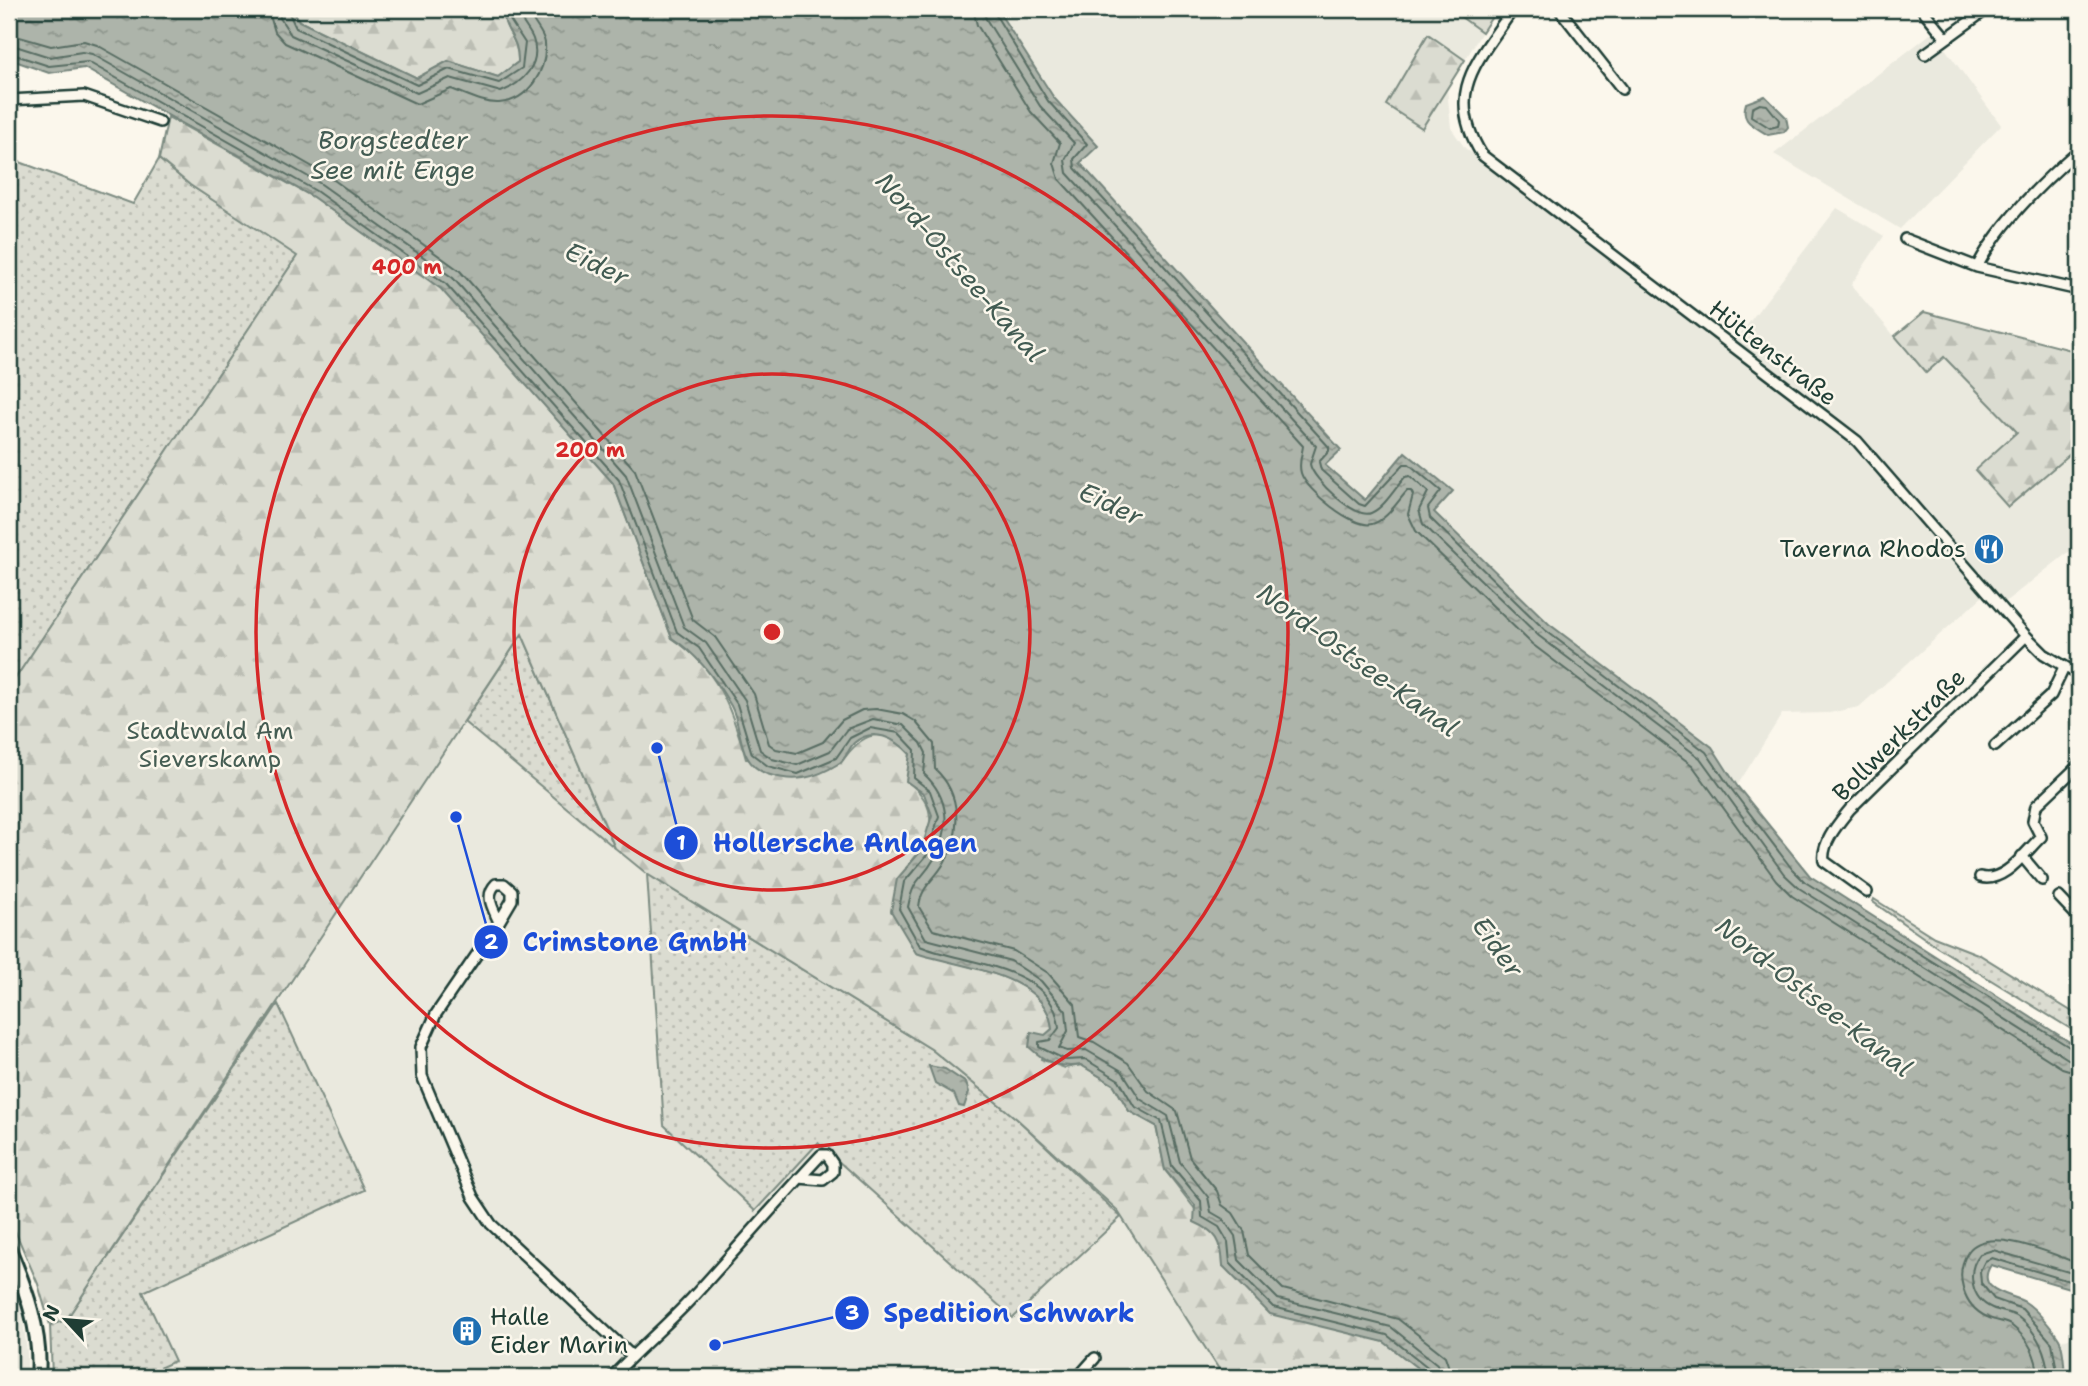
<svg xmlns="http://www.w3.org/2000/svg" width="2088" height="1386" font-family="'Shantell Sans',sans-serif">
<style>
.built{fill:#eae9de}
.green{fill:url(#green-dots);stroke:#7d8c82;stroke-width:2}
.forest{fill:url(#forest-firs);stroke:#7d8c82;stroke-width:2}
.water{fill:url(#water-ripples);stroke:#74847b;stroke-width:2}
.lines{fill:none;stroke-linecap:round;stroke-linejoin:round}
.shore{stroke:#586d63;stroke-width:2}
.street-casing{stroke:#1f3d34;stroke-width:14}
.secondary-casing{stroke:#1f3d34;stroke-width:18}
.street{stroke:#fbf7ec;stroke-width:9}
.secondary{stroke:#fbf7ec;stroke-width:12}
.ring{fill:none;stroke:#d62828;stroke-width:3.5}
.labels{text-anchor:middle;stroke-width:5;stroke-linejoin:round;paint-order:stroke}
.street-label{font-size:24px;fill:#1f3d34;stroke:#fbf7ec}
.poi-label{font-size:24px;fill:#1f3d34;stroke:#fbf7ec;text-anchor:end}
.park-label{font-size:24px;fill:#455d53;stroke:#fbf7ec}
.water-label{font-size:26px;font-style:italic;fill:#425b52;stroke:#fbf7ec}
.centre{fill:#d62828;stroke:#fbf7ec;stroke-width:3.5}
.ring-label{font-size:21px;text-anchor:middle;font-weight:bold;fill:#d62828;stroke:#fbf7ec;stroke-width:5;stroke-linejoin:round;paint-order:stroke}
.leader{fill:none;stroke:#1d4ed8;stroke-width:2.5}
.callout-dot{fill:#1d4ed8;stroke:#fbf7ec;stroke-width:2.5}
.mark-label{font-size:21px;text-anchor:middle;font-weight:bold;fill:#fff}
.callout-label{font-size:26px;text-anchor:middle;font-weight:bold;fill:#1d4ed8;stroke:#fbf7ec;stroke-width:5;stroke-linejoin:round;paint-order:stroke}
</style>
<defs>
<pattern id="green-dots" width="8" height="8" patternUnits="userSpaceOnUse" patternTransform="scale(1.75)"><rect width="8" height="8" fill="#dbdcd1"/><path d="M2 2h.1M6 6h.1" fill="none" stroke="#bcbeb4" stroke-width="1.8" stroke-linecap="round"/></pattern>
<pattern id="forest-firs" width="22" height="20" patternUnits="userSpaceOnUse" patternTransform="scale(1.75)"><rect width="22" height="20" fill="#dbdcd1"/><path d="M5 1l3.5 6h-7zM16 11l3.5 6h-7z" fill="#bcbeb4"/></pattern>
<pattern id="water-ripples" width="26" height="14" patternUnits="userSpaceOnUse" patternTransform="scale(1.75)"><rect width="26" height="14" fill="#adb4aa"/><path d="M2 4q2-2 4 0t4 0M15 11q2-2 4 0t4 0" fill="none" stroke="#8c948b"/></pattern>
</defs>
<rect width="100%" height="100%" fill="#fbf7ec"/>
<filter id="ink" filterUnits="userSpaceOnUse"><feTurbulence type="fractalNoise" baseFrequency=".0143" numOctaves="2"/><feDisplacementMap in="SourceGraphic" scale="14" xChannelSelector="R" yChannelSelector="G"/><feConvolveMatrix kernelMatrix="1 2 1 2 8 2 1 2 1" color-interpolation-filters="sRGB"/></filter>
<g filter="url(#ink)">
<path class="built" d="M997 9H1450L1482 32 1465 60 1428 34 1422 128 1447 88 1451 128 1465 148 1728 350 1837 208 1884 236 1851 285 1925 372 1943 356 2017 432 2008 506 2071 453 2079 471V544L1996 609 1984 595 1859 707 1829 713 1782 714 1737 786 1712 747 1549 624 1434 512 1452 490 1406 453 1365 500 1325 464 1340 449 1079 163 1098 145 1054 98Z
M1933 32 2001 125 1900 229 1774 154Z
M464 722 647 874 664 1125 755 1211 818 1143 1013 1318 1121 1217 1224 1377H139L174 1361 143 1292 364 1190 278 1004Z
M21 1303 27 1352V1377H9V1314Z
M2079 1336V1377H2065L2060 1340Z"/>
<path class="green" d="M9 158 133 204 159 159 190 185 298 255 9 688Z
M522 634 615 848 464 722Z
M647 874 931 1049 1017 1119 1121 1217 1013 1318 818 1143 755 1211 664 1125Z
M1874 899 1934 937 1980 955 2079 1016V1034L1937 947 1873 902Z
M278 1004 364 1190 143 1292 175 1361 139 1377H52L50 1325 66 1320Z"/>
<path class="forest" d="M293 9H503C503 31 519 38 518 62L498 77 448 61 417 78 299 21Z
M1450 9H1497L1482 32Z
M1428 34 1465 60 1422 128 1386 105Z
M168 117 313 197 442 289 613 483 672 638C717 668 732 709 746 759L841 763C862 732 882 724 910 754L907 781C942 808 934 837 906 868L916 952C958 967 1048 973 1052 1029L1046 1035 1041 1059 1065 1068 1081 1065 1114 1085 1129 1111 1156 1126 1165 1170 1222 1244 1223 1266 1357 1334 1385 1342 1429 1377H1224L1117 1210 1017 1119 931 1049 647 874 615 848 522 634 66 1320 50 1325 38 1284 9 1217V688L297 256 190 185 159 159Z
M1924 312 2075 351 2079 367V471L2070 454 2008 507 1975 470 2017 432 1944 357 1926 373 1895 336Z"/>
<path class="water" d="M9 9H293L299 21 417 78 448 61 498 77 518 62C519 36 503 33 503 9H997L1054 98 1098 146 1080 163 1341 450 1325 465 1365 500 1405 452 1453 491 1434 512 1549 624 1712 747 1737 786 1810 876 2079 1048V1291L1991 1265C1974 1291 2011 1294 2025 1302 2035 1308 2052 1328 2059 1339 2064 1348 2064 1366 2065 1377H1429L1384 1342 1270 1314 1223 1266C1222 1241 1217 1232 1194 1222L1195 1205 1165 1170 1156 1126 1129 1111 1114 1085 1081 1065C1060 1069 1045 1062 1029 1047L1031 1032 1045 1035 1052 1029C1048 973 957 967 916 953L891 911 897 879 921 851 932 815 924 794 906 781 910 754C896 739 873 726 854 743 848 749 846 760 838 764 814 779 794 783 767 774 736 762 744 731 731 706 716 679 697 654 672 638L613 483 441 289 313 197 84 68 49 73 9 59Z
M1765 96 1786 117 1788 127 1784 132 1768 135C1753 125 1740 122 1746 103Z
M929 1066 945 1069 966 1083 969 1092 964 1107 959 1106 954 1094 935 1083Z"/>
<g class="lines">
<path class="shore" d="M268 9 275 32 285 43 417 104 451 89C466 94 484 104 499 103 529 101 547 70 545 43 543 30 530 22 529 9
M279 9 280 18 291 35 417 93 450 78 501 92C523 83 542 64 533 39 529 28 519 22 519 9
M287 9 296 28 417 85 449 69 499 83 522 68 525 43 510 20V9
M973 9 977 25 1031 112 1060 143 1054 163 1059 179 1303 446C1302 455 1298 463 1301 473 1306 490 1353 529 1372 524 1387 520 1397 502 1407 491H1411L1413 495 1408 514 1416 531 1532 644 1692 765 1776 880 1792 896 2062 1068 2079 1073
M983 9 986 19 1040 106 1074 143 1065 160 1067 173 1316 446 1310 464C1312 479 1356 520 1371 513 1384 508 1396 487 1405 477L1410 476 1428 492 1419 510 1423 524 1539 636 1700 758 1784 874 1799 888 2068 1059 2079 1062
M992 9 1048 101 1087 144 1074 159 1075 168 1329 447V451L1319 462 1321 470 1359 504 1365 506 1404 464H1409L1441 491 1428 508 1430 518 1545 630 1706 752 1732 790 1792 869 1805 882 2079 1053
M9 34 51 46 84 41 97 45 327 175 460 271 635 470 693 620 715 637 754 694 769 744 776 749 797 753 823 742 842 720 862 710 876 709 903 714 915 721 934 744 935 769C962 794 962 834 943 865 933 881 921 887 919 907L933 930 1014 951 1048 973 1075 1004 1079 1037 1094 1042 1128 1063 1148 1091 1177 1111 1190 1158 1217 1191 1222 1205 1233 1213 1244 1231 1249 1255 1283 1289 1398 1319 1445 1356 1452 1377
M9 44 50 57 82 52 92 54 321 184 453 278 626 475 684 627 706 643 745 700 760 750 772 759 797 765 830 751 847 729 873 719 903 725 921 743 926 753 924 774C949 797 952 829 934 859 921 882 914 876 908 907L926 939 1011 961 1041 981 1066 1011 1068 1031 1059 1048 1067 1051 1086 1050 1122 1071 1140 1099 1168 1116 1180 1162 1208 1197 1211 1212 1223 1219 1235 1236 1239 1260 1278 1299 1391 1327 1437 1364 1441 1377
M9 53 49 66 88 62 316 191 446 284 619 480 677 632 699 648 737 704 752 754 768 766 798 774 836 758 850 738 870 728 899 733 915 750 914 778 930 791 939 816 927 855 904 882 899 909 920 946C964 965 1054 964 1059 1028L1050 1040 1039 1042V1047L1066 1060 1085 1059 1119 1080 1134 1106 1161 1121 1172 1166 1201 1201 1202 1217 1219 1227 1228 1242 1230 1263 1273 1307 1387 1335 1430 1369 1433 1377
M1760 104 1767 105 1779 120 1778 126 1770 128 1751 116 1752 108Z
M2039 1377C2036 1356 2030 1340 2012 1326 2005 1321 1994 1321 1987 1317 1963 1306 1954 1274 1968 1252 1987 1224 2053 1254 2079 1264
M2049 1377C2046 1353 2039 1333 2018 1317 2011 1312 2000 1312 1992 1308 1971 1299 1966 1271 1980 1254L1993 1250 2079 1275
M2058 1377 2052 1343 2022 1309 1994 1299 1981 1283 1980 1271 1985 1261 1992 1258 2079 1284"/>
<g class="street-casing">
<path id="street" d="M1513 9C1478 61 1443 92 1482 155L1857 441 2026 636 2044 654 2079 675
M1559 9 1622 89
M1922 9 1946 38
M1925 54 1987 9
M9 100 84 96 160 122
M1905 239 1977 267 2079 290
M1977 267C2000 223 2042 182 2079 150
M1995 746 2051 695 2064 668
M2022 856 2042 880
M1980 877C2004 884 2025 852 2041 837L2033 821 2036 806 2079 765
M1867 892 1824 861C1821 843 1839 823 1850 809L2026 636
M2059 897 2079 918
M499 922C493 908 484 896 496 884H504L512 891V900L499 922 436 1014 421 1047 422 1076 473 1197 491 1224 632 1356
M612 1377C637 1350 666 1326 692 1298 735 1251 777 1202 821 1155H827L833 1164V1172L823 1180 799 1178
M1078 1377 1095 1358"/>
</g>
<g class="secondary-casing">
<path id="secondary" d="M9 1249C26 1289 42 1333 38 1377"/>
</g>
<use href="#street" class="street"/>
<use href="#secondary" class="secondary"/>
</g>
</g>
<g class="ring">
<circle cx="772" cy="632" r="258"/>
<circle cx="772" cy="632" r="516"/>
</g>
<defs>
<g id="restaurant-disc" transform="scale(1.575)"><circle r="9.5" fill="#1f6fb2" stroke="#fbf7ec"/><path d="M-5-6h1v4h1v-4h1v4h1v-4h1v5L-1.5 .5V6h-2V.5L-5-1ZM5-6V6H3V1.5H1.5Q1.5-4 5-6Z" fill="#fff"/></g>
<g id="building-disc" transform="scale(1.575)"><circle r="9.5" fill="#1f6fb2" stroke="#fbf7ec"/><path d="M-4-6H4V6H1V3H-1V6H-4ZM-2.5-4.3h1.7v1.8h-1.7ZM.8-4.3h1.7v1.8H.8ZM-2.5-1h1.7V.8h-1.7ZM.8-1h1.7V.8H.8Z" fill="#fff"/></g>
</defs>
<g fill-rule="evenodd">
<use href="#restaurant-disc" x="1989" y="549"/>
<use href="#building-disc" x="467" y="1331"/>
</g>
<g class="labels">
<g class="street-label">
<text transform="translate(1773 353) rotate(38)" y="8">Hüttenstraße</text>
<text transform="translate(1899 735) rotate(-45)" y="8">Bollwerkstraße</text>
</g>
<g class="poi-label">
<text x="1966" y="557">Taverna Rhodos</text>
<text x="490" y="1325" text-anchor="start">Halle<tspan x="490" dy="28">Eider Marin</tspan></text>
</g>
<g class="park-label">
<text x="210" y="739">Stadtwald Am<tspan x="210" dy="28">Sieverskamp</tspan></text>
</g>
<g class="water-label">
<text x="393" y="149">Borgstedter<tspan x="393" dy="30">See mit Enge</tspan></text>
<text transform="translate(597 264) rotate(26)" y="9">Eider</text>
<text transform="translate(960 267) rotate(49)" y="9">Nord-Ostsee-Kanal</text>
<text transform="translate(1111 504) rotate(25)" y="9">Eider</text>
<text transform="translate(1358 660) rotate(36)" y="9">Nord-Ostsee-Kanal</text>
<text transform="translate(1498 947) rotate(54)" y="9">Eider</text>
<text transform="translate(1814 997) rotate(38)" y="9">Nord-Ostsee-Kanal</text>
</g>
</g>
<circle cx="772" cy="632" r="10" class="centre"/>
<g class="ring-label">
<text x="407" y="274">400 m</text>
<text x="590" y="457">200 m</text>
</g>
<path class="leader" d="M657 748L681 843M456 817L491 942M715 1345L852 1313"/>
<g class="callout-dot">
<circle cx="657" cy="748" r="7"/>
<circle cx="456" cy="817" r="7"/>
<circle cx="715" cy="1345" r="7"/>
<circle cx="681" cy="843" r="18"/>
<circle cx="491" cy="942" r="18"/>
<circle cx="852" cy="1313" r="18"/>
</g>
<g class="mark-label">
<text x="681" y="850">1</text>
<text x="491" y="949">2</text>
<text x="852" y="1320">3</text>
</g>
<g class="callout-label">
<text x="845" y="852">Hollersche Anlagen</text>
<text x="635" y="951">Crimstone GmbH</text>
<text x="1009" y="1322">Spedition Schwark</text>
</g>
<rect width="2088" height="1386" fill="none" stroke="#fbf7ec" stroke-width="35"/>
<rect x="18" y="18" width="2053" height="1351" fill="none" stroke="#1f3d34" stroke-width="2.5" filter="url(#ink)"/>
<g transform="translate(66 1320) rotate(296)" stroke="#fbf7ec" stroke-width="5" paint-order="stroke">
<path d="M0-5L12 26L0 18L-12 26Z" fill="#1f3d34"/>
<text y="-10" font-size="19" font-weight="bold" text-anchor="middle" fill="#1f3d34">N</text>
</g>
</svg>
